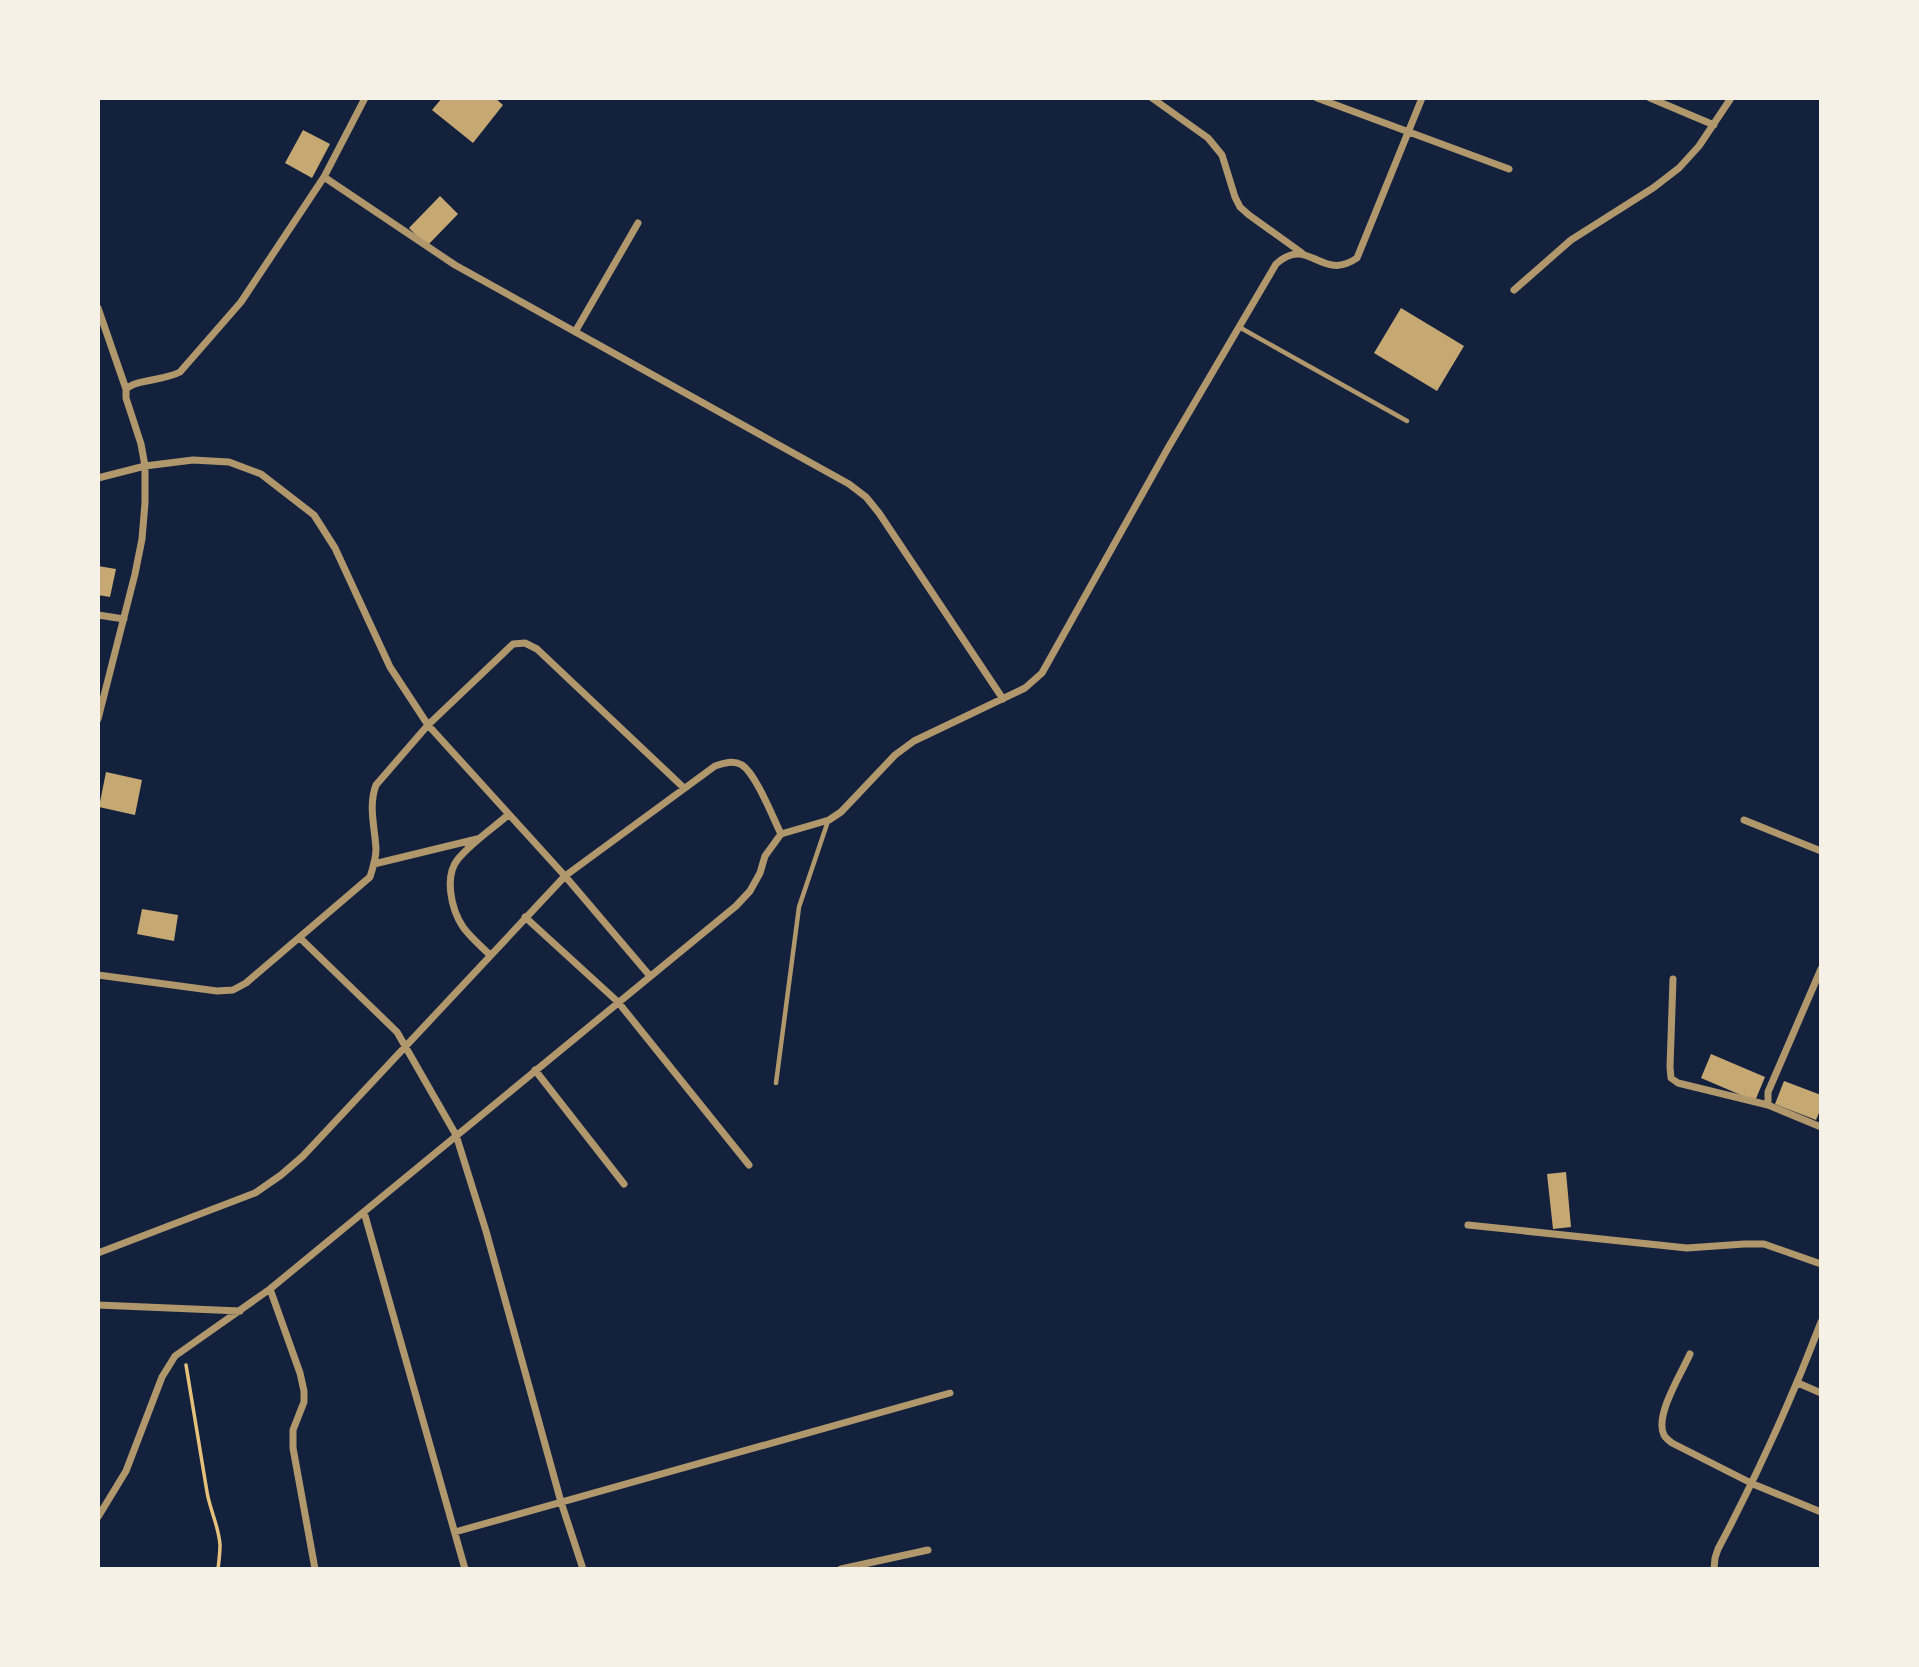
<svg xmlns="http://www.w3.org/2000/svg" width="1919" height="1667" font-family="Karla,sans-serif">
<style>
.building{fill:#c6a872}
.lines{fill:none;stroke-linecap:round;stroke-linejoin:round}
.path{stroke:#e5c07b;stroke-width:3.5}
.service{stroke:#b1986c;stroke-width:4.5}
.minor{stroke:#b1986c;stroke-width:7}
</style>
<rect width="100%" height="100%" fill="#14213d"/>
<path class="building" d="M442 98H495L503 105 473 143 432 110Z
M303 130 330 144 312 178 285 163Z
M440 196 458 214 427 246 409 228Z
M1401 308 1464 346 1437 391 1374 353Z
M98 566 116 569 110 597 98 595Z
M106 772 142 780 135 815 99 807Z
M142 909 178 915 174 941 137 934Z
M1711 1054 1765 1077 1755 1101 1701 1078Z
M1784 1081 1821 1095V1108L1816 1120 1775 1104Z
M1566 1172 1571 1227 1553 1229 1547 1174Z"/>
<g class="lines">
<path class="path" d="M186 1365 207 1492C210 1510 219 1527 220 1545 220 1553 219 1561 218 1569"/>
<path class="service" d="M1239 327 1407 421
M776 1083 799 907 828 821"/>
<path class="minor" d="M1152 98 1208 138 1222 155 1235 197 1240 207 1249 215 1302 253
M1317 98 1509 169
M1650 98 1714 125
M324 177 455 265 849 484 866 497 879 513 1003 699
M1514 290 1571 240 1653 188 1679 168 1699 146 1731 98
M98 308 126 389
M575 332 638 223
M98 478 145 466 193 460 229 462 261 474 314 515 335 548 390 667 428 725 565 876 650 976
M98 615 124 619
M98 719 135 574 142 539 145 503V466L141 444 126 398V389C137 379 163 381 180 372L241 302 324 177 365 98
M1744 820 1821 851
M374 864 477 839
M525 917 618 1002 749 1165
M300 938 397 1032 456 1135 486 1231 561 1502 583 1569
M490 955C481 946 470 937 463 927 451 909 444 876 458 859 472 842 492 829 508 815
M1821 969 1768 1092V1105L1821 1127
M98 975 217 991 233 990 246 983 370 877C373 868 376 859 376 849 375 828 368 806 376 785L428 725 513 644 525 643 537 649 684 788
M1673 979 1670 1067 1671 1078 1678 1083 1768 1105
M535 1070 624 1184
M364 1212 465 1569
M1468 1225 1687 1248 1744 1244H1764L1821 1264
M98 1253 255 1193 281 1175 303 1156 565 876 715 766C724 763 733 760 742 765 756 774 773 818 781 834
M270 1289 300 1373 304 1391V1402L293 1430V1448L315 1569
M98 1305 240 1311
M1690 1354C1682 1372 1654 1416 1664 1435 1665 1438 1669 1440 1672 1443L1753 1484 1821 1512
M1798 1383 1821 1393
M98 1517 126 1471 162 1377 175 1356 270 1289 736 906 750 891 760 873 765 856 781 834 829 820 841 812 895 755 914 741 1025 688 1042 673 1168 448 1276 264C1309 234 1321 283 1357 258L1422 98
M455 1532 950 1393
M841 1569 928 1550
M1714 1569 1715 1558 1718 1549C1758 1474 1791 1401 1821 1322"/>
</g>
<rect width="1919" height="1667" fill="none" stroke="#f6f1e7" stroke-width="200"/>
</svg>
